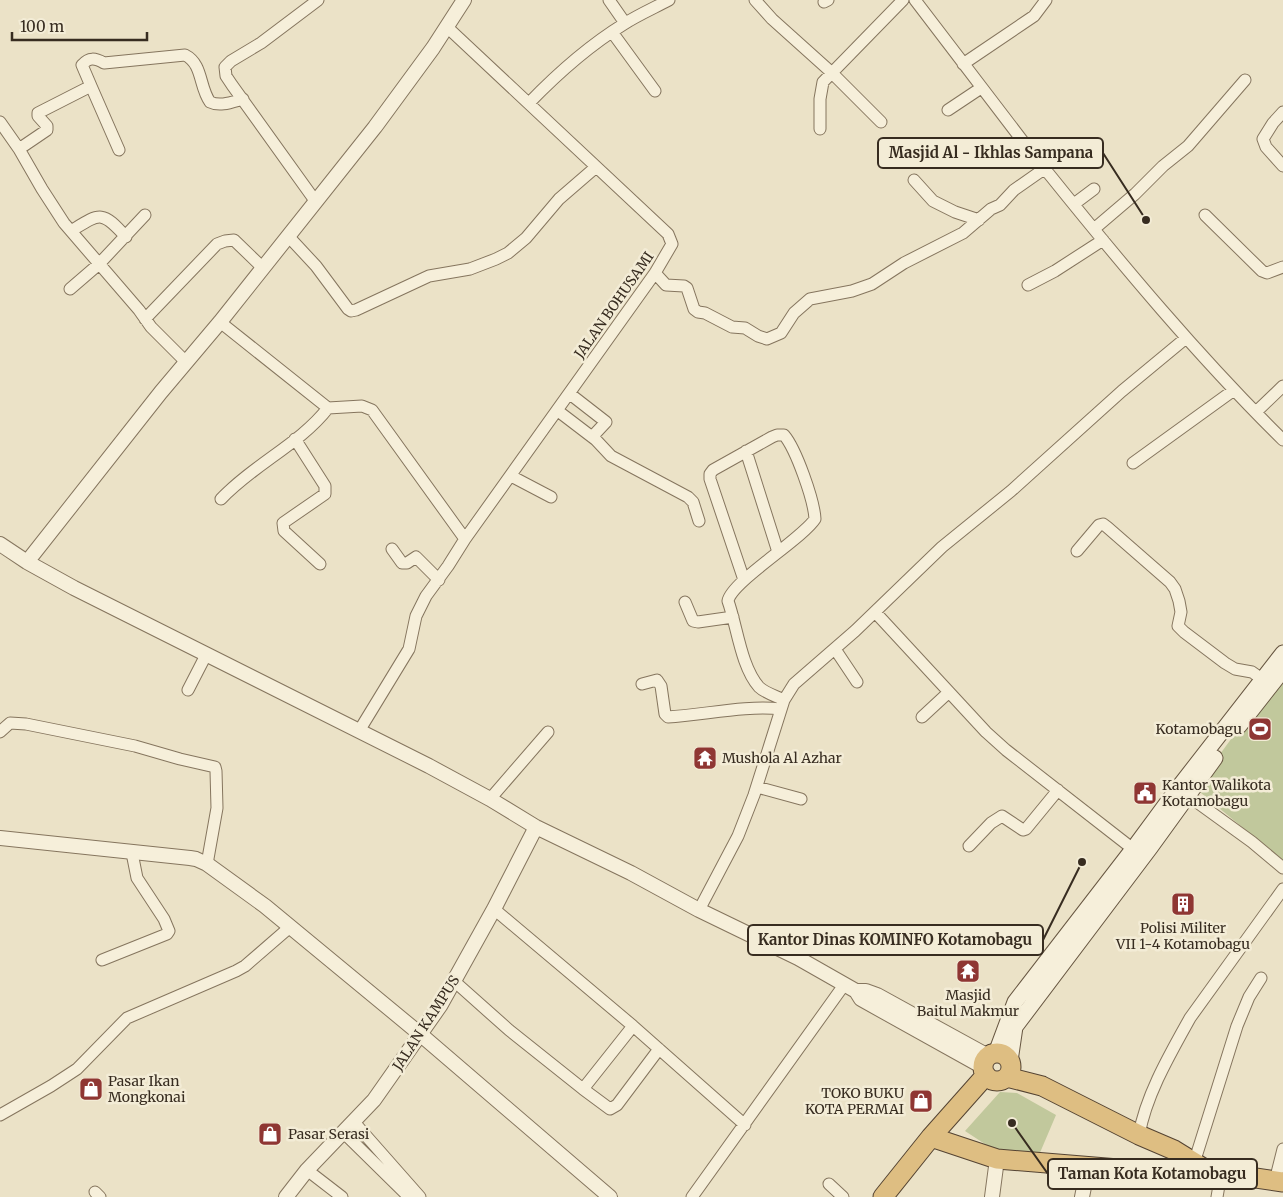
<svg xmlns="http://www.w3.org/2000/svg" width="1283" height="1197" font-family="Merriweather,serif">
<style>
.green{fill:#c1c89c}
.lines{fill:none;stroke-linecap:round;stroke-linejoin:round}
.minor-casing{stroke:#85755e;stroke-width:13}
.tertiary-casing{stroke:#85755e;stroke-width:16}
.secondary-casing{stroke:#675641;stroke-width:17}
.trunk-casing{stroke:#544332;stroke-width:21}
.minor{stroke:#f6efda;stroke-width:11}
.tertiary{stroke:#f6efda;stroke-width:14}
.secondary{stroke:#f6efda;stroke-width:15}
.trunk{stroke:#debe82;stroke-width:19}
.labels{text-anchor:middle;stroke-width:5;stroke-linejoin:round;paint-order:stroke}
.street-label{font-size:14px;fill:#372c20;stroke:#f3ecd6}
.poi-label{font-size:14px;fill:#372c20;stroke:#f3ecd6;text-anchor:start}
.leader{fill:none;stroke:#372c20;stroke-width:2}
.callout-dot{fill:#372c20;stroke:#f3ecd6;stroke-width:2}
.callout{fill:#f3ecd6;stroke:#372c20;stroke-width:2}
.callout-label{font-size:15px;text-anchor:middle;font-weight:bold;fill:#372c20}
</style>
<rect width="100%" height="100%" fill="#ebe2c7"/>
<path class="green" d="M1282 670 1283 671V861L1195 788Z
M1000 1092 1017 1093 1056 1115 1039 1155 991 1148 965 1131Z"/>
<g class="lines">
<g class="minor-casing">
<path id="minor" d="M609 0 625 23
M755 0 772 19 831 72 881 122
M915 0 1044 169 1049 174C1123 266 1199 357 1283 440
M824 2 828 0
M612 32 655 91
M963 64 1034 16 1046 0
M91 86 119 150
M529 103C557 74 590 45 624 24 638 15 654 8 669 0
M948 110 981 88
M1283 112 1273 123 1263 139 1266 147 1283 166
M0 122 19 149 42 189 64 223 139 310 151 327 186 362
M820 129V99L823 82 903 0
M19 149 47 130V126L38 116V113L91 86 82 65C89 57 95 58 104 63L185 55C203 64 199 87 210 102 220 107 232 102 243 99
M914 180 933 201 955 212 979 220
M316 202 232 85 226 76 225 67 231 61 261 43 318 0
M1074 204 1094 189
M1205 215 1262 271 1267 273 1283 267
M1094 229 1135 194 1163 166 1188 146 1245 80
M71 231C100 213 102 210 126 237
M289 237 316 266 348 309 351 311 356 310 429 276 470 269 496 259 508 253 526 238 559 199 596 167
M655 273 666 285 684 286 687 288 694 309 698 312 705 313 732 327 745 328 758 336 767 339 781 333 794 313 810 299 852 291 872 284 904 263 963 233 991 209 1000 205 1014 190 1044 169
M1028 285 1055 271 1103 240
M70 289 99 264 145 215
M145 319 217 244 225 241 234 240 263 268
M220 322 328 408 362 406 372 410 465 539
M570 394 606 422 592 437
M558 411 596 440 611 456 688 497 693 502 699 521
M1256 412 1283 386
M295 439 325 486V494L283 523 284 531 320 564
M746 451 778 552
M1133 463 1234 390
M511 476 551 497
M221 499C254 464 300 444 328 408
M392 549 402 563H407L416 557 439 580
M1077 551 1099 525 1103 524 1107 527 1170 582 1175 589 1179 601 1181 612 1178 626 1184 632 1225 663 1235 669 1252 672 1262 679
M744 580 710 479V474L713 470 772 437 777 435H784C796 449 814 500 815 519 802 539 731 582 728 601 737 626 741 667 759 687 765 693 776 696 784 700
M685 602 693 621 698 622 733 617
M875 612 986 732 1006 750 1133 849
M835 649 857 682
M642 684 657 680 661 686 665 714 668 717C704 715 745 705 781 709
M188 690 206 655
M922 717 949 692
M359 731 409 649 416 616 426 596 448 566 465 539 655 273 672 244 668 234 447 27
M0 732 10 723 26 724 135 746 180 759 215 767 216 771 217 808 207 864
M757 787 801 799
M1183 792 1252 842 1283 868
M490 799 548 732
M969 846 991 823 1002 816 1023 830 1026 829 1058 790
M494 909 633 1026 745 1125
M699 910 738 836 754 795 784 700 794 684 855 631 942 547 1011 491 1122 391 1186 338
M102 960 167 934 169 931 164 919 137 878 132 853
M454 981 509 1030 583 1089 633 1026
M583 1089 610 1109 617 1105 659 1049
M0 1115 51 1086 77 1069 127 1018 236 971 245 966 290 927
M353 1121 420 1197
M344 1133 409 1197
M1139 1135C1146 1095 1170 1054 1190 1018L1283 889
M1194 1163 1237 1026 1249 997 1261 978
M307 1170 342 1197
M1275 1181 1283 1149
M829 1184 843 1197
M95 1192 100 1197
M692 1197 844 985
M1217 1197 1221 1174"/>
</g>
<g class="tertiary-casing">
<path id="tertiary" d="M0 544 27 562 74 588 429 766 490 799 536 827 631 873 699 910 798 958 856 991 861 999 983 1067
M27 562 161 392 220 322 375 127 433 48 464 0
M0 838 190 858 196 859 207 864 265 906 420 1034 610 1197
M856 991H866L877 995 988 1056
M286 1197 307 1170 374 1100 440 1006 494 909 536 827
M992 1197 997 1159
M1082 1197 1084 1187 1096 1169"/>
</g>
<g class="secondary-casing">
<path id="secondary" d="M1239 726 1283 670
M996 1053 1015 1002 1133 849 1178 788 1283 653
M1010 1061 1015 1027 1150 848 1215 758"/>
</g>
<g class="trunk-casing">
<path id="trunk" d="M983 1067a14 14 0 1 1 28 0a14 14 0 1 1-28 0Z
M1007 1077 1042 1086 1139 1135 1174 1150 1208 1171
M931 1137 997 1159 1191 1175 1208 1171 1283 1182
M883 1197 931 1137 986 1075"/>
</g>
<use href="#minor" class="minor"/>
<use href="#tertiary" class="tertiary"/>
<use href="#secondary" class="secondary"/>
<use href="#trunk" class="trunk"/>
</g>
<defs>
<g id="stadium-square" transform="scale(1.25)"><rect x="-9" y="-9" width="18" height="18" rx="4" fill="#8f3633" stroke="#f3ecd6"/><path d="M0-5a6.5 5 0 1 0 0 10a6.5 5 0 1 0 0-10ZM-3.5-1.8h7v3.6h-7Z" fill="#fff"/></g>
<g id="temple-square" transform="scale(1.25)"><rect x="-9" y="-9" width="18" height="18" rx="4" fill="#8f3633" stroke="#f3ecd6"/><path d="M0-6L5-2H3V0L6.5 2.5H4V6H1.5V3h-3V6H-4V2.5H-6.5L-3 0V-2H-5Z" fill="#fff"/></g>
<g id="civic-square" transform="scale(1.25)"><rect x="-9" y="-9" width="18" height="18" rx="4" fill="#8f3633" stroke="#f3ecd6"/><path d="M-.6-6.5H3V-4.5H.6V-3L4-1V1h2V6H-6V1h2V-1L-.6-3ZM-1.2 2.5V6h2.4V2.5Z" fill="#fff"/></g>
<g id="building-square" transform="scale(1.25)"><rect x="-9" y="-9" width="18" height="18" rx="4" fill="#8f3633" stroke="#f3ecd6"/><path d="M-4-6H4V6H1V3H-1V6H-4ZM-2.5-4.3h1.7v1.8h-1.7ZM.8-4.3h1.7v1.8H.8ZM-2.5-1h1.7V.8h-1.7ZM.8-1h1.7V.8H.8Z" fill="#fff"/></g>
<g id="shop-square" transform="scale(1.25)"><rect x="-9" y="-9" width="18" height="18" rx="4" fill="#8f3633" stroke="#f3ecd6"/><path d="M-5-2.5h2.3a2.7 3.5 0 0 1 5.4 0H5L5.5 6h-11ZM-1.5-2.5h3a1.5 2.3 0 0 0-3 0Z" fill="#fff"/></g>
</defs>
<g fill-rule="evenodd">
<use href="#stadium-square" x="1260" y="729"/>
<use href="#temple-square" x="705" y="758"/>
<use href="#civic-square" x="1145" y="793"/>
<use href="#building-square" x="1183" y="904"/>
<use href="#temple-square" x="968" y="971"/>
<use href="#shop-square" x="91" y="1089"/>
<use href="#shop-square" x="921" y="1101"/>
<use href="#shop-square" x="270" y="1134"/>
</g>
<g class="labels">
<g class="street-label">
<text transform="translate(614 305) rotate(-55)" y="5">JALAN BOHUSAMI</text>
<text transform="translate(426 1023) rotate(-57)" y="5">JALAN KAMPUS</text>
</g>
<g class="poi-label">
<text x="1242" y="734" text-anchor="end">Kotamobagu</text>
<text x="722" y="763">Mushola Al Azhar</text>
<text x="1162" y="790">Kantor Walikota<tspan x="1162" dy="16">Kotamobagu</tspan></text>
<text x="1183" y="933" text-anchor="middle">Polisi Militer<tspan x="1183" dy="16">VII 1-4 Kotamobagu</tspan></text>
<text x="968" y="1000" text-anchor="middle">Masjid<tspan x="968" dy="16">Baitul Makmur</tspan></text>
<text x="108" y="1086">Pasar Ikan<tspan x="108" dy="16">Mongkonai</tspan></text>
<text x="904" y="1098" text-anchor="end">TOKO BUKU<tspan x="904" dy="16">KOTA PERMAI</tspan></text>
<text x="288" y="1139">Pasar Serasi</text>
</g>
</g>
<path class="leader" d="M1146 220L1103 153M1082 862L1043 940M1012 1123L1048 1174"/>
<g class="callout-dot">
<circle cx="1146" cy="220" r="5"/>
<circle cx="1082" cy="862" r="5"/>
<circle cx="1012" cy="1123" r="5"/>
</g>
<g class="callout">
<rect x="878" y="138" width="225" height="30" rx="5"/>
<rect x="748" y="925" width="295" height="30" rx="5"/>
<rect x="1048" y="1159" width="209" height="30" rx="5"/>
</g>
<g class="callout-label">
<text x="991" y="158">Masjid Al - Ikhlas Sampana</text>
<text x="895" y="945">Kantor Dinas KOMINFO Kotamobagu</text>
<text x="1152" y="1179">Taman Kota Kotamobagu</text>
</g>
<path d="M12 32v8h135v-8" fill="none" stroke="#372c20" stroke-width="2.5"/>
<text x="20" y="32" font-size="15" fill="#372c20" stroke="#f3ecd6" stroke-width="4" paint-order="stroke">100 m</text>
</svg>
